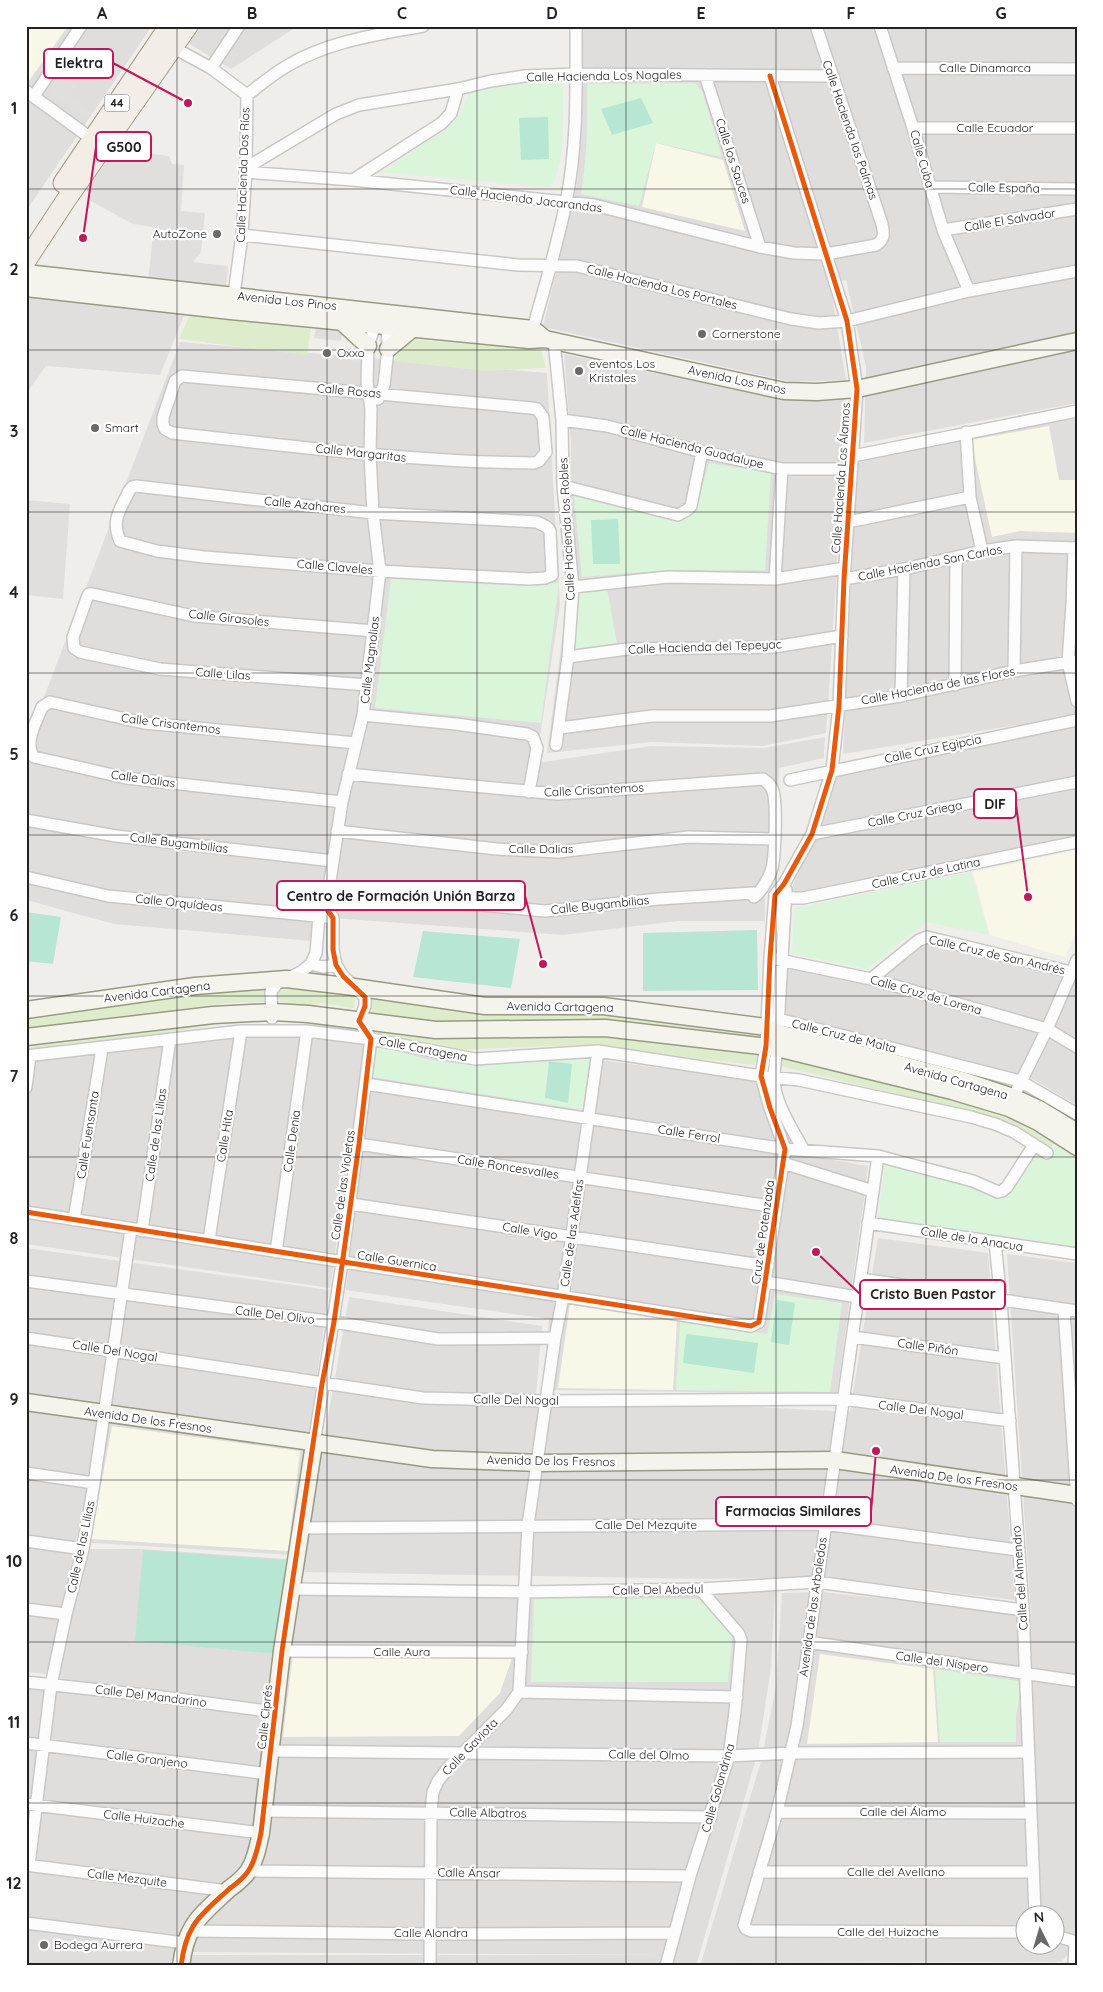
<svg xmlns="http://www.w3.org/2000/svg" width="1103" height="1992" font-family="Quicksand,sans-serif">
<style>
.residential{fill:#dfdedc;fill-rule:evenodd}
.education{fill:#f8f7e8}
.religious{fill:#dededc}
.grass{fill:#ddeccb}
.park{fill:#daf5da}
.pitch{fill:#b7e6d2}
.parking{fill:#e0dfde}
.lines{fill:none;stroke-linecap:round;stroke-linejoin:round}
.street-casing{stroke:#c9c8c7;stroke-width:14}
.secondary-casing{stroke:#999a82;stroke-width:19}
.primary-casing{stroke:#a79c86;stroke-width:21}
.street{stroke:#fdfcfc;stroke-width:11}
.secondary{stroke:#f4f4ed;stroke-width:16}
.primary{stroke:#f3ede7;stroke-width:19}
.cycleway-casing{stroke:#fff;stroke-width:8}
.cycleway{stroke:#e8590c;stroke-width:5}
.grid{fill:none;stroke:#222;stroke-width:1;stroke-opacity:0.55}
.poi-dot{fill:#6a6968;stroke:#fff;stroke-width:2}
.labels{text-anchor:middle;stroke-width:4.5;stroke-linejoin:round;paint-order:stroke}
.shield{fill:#fff;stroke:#646464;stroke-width:1}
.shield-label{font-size:11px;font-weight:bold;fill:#222}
.street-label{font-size:12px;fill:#222;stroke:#fff}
.poi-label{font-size:12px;fill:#222;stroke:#fff;text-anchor:start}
.leader{fill:none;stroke:#c2185b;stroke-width:2}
.callout-dot{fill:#c2185b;stroke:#fff;stroke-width:2}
.callout{fill:#fff;stroke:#c2185b;stroke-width:2}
.callout-label{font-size:14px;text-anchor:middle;font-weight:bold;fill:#222}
.neatline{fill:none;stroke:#222;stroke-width:2}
.grid-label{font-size:16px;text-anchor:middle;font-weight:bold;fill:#222}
</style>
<rect width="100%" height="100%" fill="#f0eeeb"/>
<path class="residential" d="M26 26H152L26 211Z
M199 26H298L231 69 188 43Z
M583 26H1077V403L864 443 866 367 846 280 830 284 846 380 792 382 543 327 577 184 581 135Z
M180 342 547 373 560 605 536 763 651 746 764 748 825 737 824 758 779 768 777 858 765 893V921H677L563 935 319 917 312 941 114 924 26 900V744Z
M564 354 785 400 844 395 837 570 826 733 763 746 652 742 547 753 568 595 571 442Z
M1077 418V715L843 754 857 460Z
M1077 723V844L794 895 791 890 839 770Z
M926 938 1077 971V1105L1029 1077 780 1014 783 965 865 983Z
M301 1036 365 1044 330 1288 26 1244V1059L233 1037Z
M376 1043 485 1062 577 1057 752 1080 766 1088 803 1155 868 1166 837 1394 543 1390 549 1319 346 1290Z
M878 1238 988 1253 1015 1600 825 1577 704 1579 301 1572 349 1297 542 1326 536 1395 850 1412Z
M26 1248 329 1290 292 1555 77 1542 47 1674 26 1672Z
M1007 1254 1077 1263V1945L1061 1962 701 1963 761 1761 776 1687 782 1593 821 1592 1031 1614ZM1026 1914H1056V1944H1026Z
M84 1549H142L286 1559 263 1799 246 1861 209 1902 178 1966H33L26 1960V1678L50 1681Z
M295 1585 775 1589 771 1668 758 1752 696 1966H184L185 1955H682L186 1952 195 1927 252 1865Z"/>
<path class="education" d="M26 26H68L29 81 26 79Z
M656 143 723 160 745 231 642 207Z
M1049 426 1059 480H1077V533L1020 531 992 537 971 440Z
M1077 850V931L1065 957 990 935 973 872Z
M570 1304 677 1320 673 1390 558 1388Z
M112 1426 300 1451 288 1551 91 1539Z
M293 1654H324L512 1658 500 1693 459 1736 283 1737Z
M820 1654 933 1669 938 1742 807 1744Z"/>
<path class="religious" d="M786 1174 865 1193 850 1288 773 1274Z"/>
<path class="grass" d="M190 314 311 328 307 355 179 339Z
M408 339 541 350 546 368 485 371 393 361Z
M265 988 264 996 266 1002 228 1003 26 1028V1016L219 991Z
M306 989 355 996 354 1008 321 1003 310 1006 282 1002 276 997 278 990Z
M371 997 604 1011 763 1033 760 1038 724 1034 440 1025 373 1016 367 1011Z
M246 1020 106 1042 26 1050V1038Z
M380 1025 604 1032 760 1050 754 1065 584 1045 451 1050 379 1035Z
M783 1059 881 1082 996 1112 1055 1142 1051 1148 1014 1126 992 1117 780 1066Z"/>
<path class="park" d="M563 82C562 109 567 168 550 187L382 172 442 131 461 112 469 93C499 83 531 83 563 82Z
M695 83 702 91 722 157 656 143 639 206 581 194C587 157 588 121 587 84Z
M709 463 771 473 765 570H668L582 577 574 496 676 520 686 517 695 510Z
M391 579 500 585 559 583 541 723 375 708Z
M607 589 617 643 575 649 578 591Z
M971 872 989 935 926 922 867 969 792 954 794 908Z
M376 1043C405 1055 454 1069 485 1062L577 1057 590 1059 583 1110 372 1077Z
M1057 1143 1077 1155V1248L878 1221 885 1165 968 1184 1003 1197 1036 1151 1048 1159Z
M775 1294 842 1303 830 1392 676 1390 680 1321 767 1334Z
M534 1598 701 1599 732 1636 728 1682H531Z
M935 1669 1018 1681 1020 1695 1016 1715V1742H940Z"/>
<path class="pitch" d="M641 98 653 123 612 135 601 109Z
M548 117 549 159 521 160 519 118Z
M618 519 620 564H593L591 520Z
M26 912 61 917 53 964 26 961Z
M757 930 758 990 643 991V933Z
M423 931 520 939 511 988 413 977Z
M549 1061 572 1064 568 1103 545 1098Z
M777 1300 795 1303 789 1345 771 1342Z
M686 1334 758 1343 754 1373 683 1363Z
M143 1550 286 1560 278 1654 135 1641Z"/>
<path class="parking" d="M61 75 77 86 70 97 89 109 84 117 49 93Z
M116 149 169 156 172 164 184 165 181 211 205 213 201 252 193 262 228 266 226 289 148 280 154 227 133 224 87 199 92 194 85 190Z
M26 295 185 313 160 375 46 366 26 394Z
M316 327 343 330 341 341 314 338Z
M341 347 361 349 360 362 340 360Z
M26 500 70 504 63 599 26 595Z"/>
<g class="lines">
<g class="street-casing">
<path id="street" d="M880 26 913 128 943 230 969 291
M174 48 211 68 247 95 246 168 242 235 233 302
M211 68 239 26
M893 68 1077 69
M705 75 760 247
M26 91 92 139
M247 95C260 85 273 74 287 66 329 41 376 35 423 26
M34 96 81 26
M913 128H1077
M246 168 336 114 359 105 458 89 491 81 525 76 576 74 831 76
M245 172 353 180 594 205 760 247 794 253 826 254 876 245C885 239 884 234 882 224L816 26
M353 180 442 123 451 113 458 89
M931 187 1077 189
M943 230 1077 209
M242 235 518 265 577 266 791 319 819 323 847 321 969 291 1077 271
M531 336C543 292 557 247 566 202 578 145 576 84 576 26
M554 341 562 420 563 486 573 587 568 657 556 745
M182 376 531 408 537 409 543 417 546 452 539 461 534 463C412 462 292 446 172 433L165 429 163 424V417L175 381Z
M378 399 384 385 388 349 387 320
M562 420 607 426 702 452 782 469H852
M966 432 970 497 982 551
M853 456 1077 411
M136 486 373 513 537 522 547 527 550 531 552 575 545 578 529 579 380 571 204 557 157 551 120 541C111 520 120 510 129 491L132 487Z
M563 486 678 515 687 510 691 506 702 452
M848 522 970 497
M1074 548 1072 605 1068 662 1077 701
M775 579 782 469
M844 579 904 569 982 551 1016 546 1077 548
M573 587 668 577 775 579 845 568
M568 657 627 649 774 647 842 636
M1014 671 1016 546
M367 685 160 669 80 652 74 648 73 637 87 598 89 594H93L194 616 374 631
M955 685 956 558
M901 696 904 569
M363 715 456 724 527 734 533 737 537 748 529 792
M560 728 652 716H770L901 696 1014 671 1077 661
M790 780 1077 720
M342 802 126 778 34 757C23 743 37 721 42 707L50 702 144 723 356 743
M26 820 116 836 333 861
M337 831 497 849 558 852 688 837 775 839
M812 834 1077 782
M26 877 108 896 326 917
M329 891 545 911 659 899 753 893 754 897C763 890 772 873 773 863 775 849 777 804 773 791 771 785 768 783 763 779L558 794 348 774
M775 895 791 898H803L1077 842
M770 958 871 979 1047 1029 1077 1047
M311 964 323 967 336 965
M871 979 919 940 927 937 1071 972 1077 975
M272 1018 271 991 278 983 301 972 311 964 316 953 319 916 326 908 342 802 363 715 380 571 373 513 370 455 371 409 367 382 368 346 377 319
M778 1019 1020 1081 1077 1114
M778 1027 786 890
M777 1043C777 1054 774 1066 774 1078 774 1103 792 1128 803 1149
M26 1056 241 1031H307L371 1039 475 1059 598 1051 761 1076 799 1080 971 1117 995 1124 1014 1132 1047 1153
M366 1084 785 1149 878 1156 973 1181 998 1192 1002 1191 1007 1187 1034 1145
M26 1087 30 1056
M1010 1104 1047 1029 1077 960
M359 1144 776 1207
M878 1156 797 1726 777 1812 744 1925 746 1929 751 1931 1026 1932
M783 1163 873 1191
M351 1204 768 1266
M26 1212 751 1326 759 1322 785 1149 770 1108 761 1076 766 1046 770 958 775 895 784 884 812 834 832 770 839 706 844 579 857 389 847 321 770 76
M74 1220 102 1049
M868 1223 1077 1254
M142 1231 170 1039
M209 1240 241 1031
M995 1242 1001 1301 1023 1610 1035 1914
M276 1252 307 1031
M861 1279 1077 1311
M26 1281 334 1322 438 1339 555 1338
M766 1282 858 1297
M1064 1310 1077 1500
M853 1337 1004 1358
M26 1338 423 1398 547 1401 843 1399 1010 1421
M314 1444 342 1263 371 1039 359 1021 365 1006V997L343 976 336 965 333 950V918L326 908
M26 1473 94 1483
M302 1528 825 1524 1018 1550
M26 1541 83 1549
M292 1589 524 1592 700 1589 817 1582 1023 1610
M26 1609 66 1614
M808 1642 1077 1681
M282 1651 522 1652
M26 1682 155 1696 275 1712
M519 1692 737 1697
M26 1743 269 1774
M271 1751 729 1756 792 1753 1027 1752
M26 1804 261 1833
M265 1811 711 1817
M777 1812 1030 1813
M26 1865 228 1891
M29 1865 51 1685 66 1614 83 1549 94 1483 131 1229
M248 1871 690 1876
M759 1872H1033
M26 1923 185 1943
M189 1931 429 1934 674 1933
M1056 1936 1077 1942
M430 1966 431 1812 433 1792 438 1781 448 1768 506 1710 519 1692 528 1525 555 1338 563 1297 598 1051
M666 1966 690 1876 729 1756 735 1712 741 1640 739 1634 700 1589
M1074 1966 1075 1942"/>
</g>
<g class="secondary-casing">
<path id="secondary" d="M26 273 533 329 545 339
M26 288 231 311 529 340 545 339 784 391 817 392 857 389 1077 341
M342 322 368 346
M388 349 412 329
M26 1010 195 986 286 979 354 987 485 1006H603L766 1027 778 1033 965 1081 1013 1097 1041 1110 1077 1132
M26 1037 213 1015 273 1012 308 1014 436 1030 605 1028 777 1048 952 1091 1009 1108 1038 1122 1077 1147
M26 1402 432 1459 538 1463 835 1460 1077 1495
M181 1966C186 1924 200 1916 229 1889 236 1884 244 1878 249 1870 256 1859 258 1846 261 1833L282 1651 314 1444"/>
</g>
<g class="primary-casing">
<path id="primary" d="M63 183 169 26
M26 261 66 200 188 26"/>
</g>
<use href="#street" class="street"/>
<use href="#secondary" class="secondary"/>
<use href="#primary" class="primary"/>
<g class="cycleway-casing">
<path id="cycleway" d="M26 1212 751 1326 759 1322 785 1149 770 1108 761 1076 766 1046 770 958 775 895 784 884 812 834 832 770 839 706 844 579 857 389 847 321 770 76
M181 1966C186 1924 200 1916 229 1889 236 1884 244 1878 249 1870 256 1859 258 1846 261 1833L282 1651 322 1384 334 1322 359 1144 371 1039 359 1021 365 1006V997L343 976 336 965 333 950V918L326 908"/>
</g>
<use href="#cycleway" class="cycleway"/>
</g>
<path class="grid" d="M177 26V1966M327 26V1966M477 26V1966M626 26V1966M776 26V1966M926 26V1966M26 189H1077M26 350H1077M26 512H1077M26 673H1077M26 835H1077M26 996H1077M26 1157H1077M26 1319H1077M26 1480H1077M26 1642H1077M26 1803H1077"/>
<g class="poi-dot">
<circle cx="217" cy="234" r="5"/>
<circle cx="702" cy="334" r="5"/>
<circle cx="327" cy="353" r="5"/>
<circle cx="579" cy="371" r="5"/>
<circle cx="95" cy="428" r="5"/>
<circle cx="44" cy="1945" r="5"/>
</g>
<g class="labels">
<rect class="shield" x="104.5" y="94.5" width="25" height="17" rx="4"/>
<g class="shield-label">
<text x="117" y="107">44</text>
</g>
<g class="street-label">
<text x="985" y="72">Calle Dinamarca</text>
<text transform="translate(604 76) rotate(-1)" y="4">Calle Hacienda Los Nogales</text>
<text x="995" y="132">Calle Ecuador</text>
<text transform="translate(850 130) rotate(71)" y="4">Calle Hacienda las Palmas</text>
<text transform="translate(922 159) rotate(74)" y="4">Calle Cuba</text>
<text transform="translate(733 161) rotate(72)" y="4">Calle los Sauces</text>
<text transform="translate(243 175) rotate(-88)" y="4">Calle Hacienda Dos Ríos</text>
<text transform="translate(1004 188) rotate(1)" y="4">Calle España</text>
<text transform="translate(526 199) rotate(7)" y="4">Calle Hacienda Jacarandas</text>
<text transform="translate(1010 220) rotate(-9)" y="4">Calle El Salvador</text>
<text transform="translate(662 287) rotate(14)" y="4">Calle Hacienda Los Portales</text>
<text transform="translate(287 301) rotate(6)" y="4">Avenida Los Pinos</text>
<text transform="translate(737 380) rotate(12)" y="4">Avenida Los Pinos</text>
<text transform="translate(349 391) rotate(5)" y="4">Calle Rosas</text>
<text transform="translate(692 447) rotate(14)" y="4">Calle Hacienda Guadalupe</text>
<text transform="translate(361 453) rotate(6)" y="4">Calle Margaritas</text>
<text transform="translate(841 478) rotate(-86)" y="4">Calle Hacienda Los Álamos</text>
<text transform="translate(305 505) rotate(6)" y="4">Calle Azahares</text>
<text transform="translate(567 529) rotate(-93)" y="4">Calle Hacienda los Robles</text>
<text transform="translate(930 563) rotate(-11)" y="4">Calle Hacienda San Carlos</text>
<text transform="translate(335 567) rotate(5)" y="4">Calle Claveles</text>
<text transform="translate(229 618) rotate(6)" y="4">Calle Girasoles</text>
<text transform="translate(705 647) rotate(-2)" y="4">Calle Hacienda del Tepeyac</text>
<text transform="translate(370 660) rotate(-83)" y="4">Calle Magnolias</text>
<text transform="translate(223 674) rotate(4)" y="4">Calle Lilas</text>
<text transform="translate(938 686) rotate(-11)" y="4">Calle Hacienda de las Flores</text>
<text transform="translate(171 724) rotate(7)" y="4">Calle Crisantemos</text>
<text transform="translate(933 749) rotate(-12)" y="4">Calle Cruz Egipcia</text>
<text transform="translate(143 779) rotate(8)" y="4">Calle Dalias</text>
<text transform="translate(594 790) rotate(-3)" y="4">Calle Crisantemos</text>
<text transform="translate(915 814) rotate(-11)" y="4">Calle Cruz Griega</text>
<text transform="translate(179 843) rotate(7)" y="4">Calle Bugambilias</text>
<text x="541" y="853">Calle Dalias</text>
<text transform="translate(926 873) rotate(-12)" y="4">Calle Cruz de Latina</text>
<text transform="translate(179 903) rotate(6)" y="4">Calle Orquídeas</text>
<text transform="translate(600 905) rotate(-6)" y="4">Calle Bugambilias</text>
<text transform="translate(997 955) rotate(13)" y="4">Calle Cruz de San Andrés</text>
<text transform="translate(157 992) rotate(-7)" y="4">Avenida Cartagena</text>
<text transform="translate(926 995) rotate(16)" y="4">Calle Cruz de Lorena</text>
<text transform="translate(560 1007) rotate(1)" y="4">Avenida Cartagena</text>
<text transform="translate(844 1036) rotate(14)" y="4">Calle Cruz de Malta</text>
<text transform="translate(423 1049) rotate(11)" y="4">Calle Cartagena</text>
<text transform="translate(956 1081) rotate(16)" y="4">Avenida Cartagena</text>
<text transform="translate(689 1134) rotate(9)" y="4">Calle Ferrol</text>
<text transform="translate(88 1135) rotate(-81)" y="4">Calle Fuensanta</text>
<text transform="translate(156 1135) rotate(-82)" y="4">Calle de las Lilias</text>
<text transform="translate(225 1136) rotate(-81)" y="4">Calle Hita</text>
<text transform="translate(292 1141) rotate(-82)" y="4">Calle Denia</text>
<text transform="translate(508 1167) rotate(9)" y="4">Calle Roncesvalles</text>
<text transform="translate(343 1185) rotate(-82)" y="4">Calle de las Violetas</text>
<text transform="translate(530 1231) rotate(9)" y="4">Calle Vigo</text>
<text transform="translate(763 1232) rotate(-82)" y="4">Cruz de Potenzada</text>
<text transform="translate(572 1233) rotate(-82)" y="4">Calle de las Adelfas</text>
<text transform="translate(972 1239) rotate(9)" y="4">Calle de la Anacua</text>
<text transform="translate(397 1261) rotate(9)" y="4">Calle Guernica</text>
<text transform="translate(275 1315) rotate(7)" y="4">Calle Del Olivo</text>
<text transform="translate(928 1347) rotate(8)" y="4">Calle Piñón</text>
<text transform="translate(115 1351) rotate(9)" y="4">Calle Del Nogal</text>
<text transform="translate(516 1400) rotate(1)" y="4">Calle Del Nogal</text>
<text transform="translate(921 1410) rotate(7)" y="4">Calle Del Nogal</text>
<text transform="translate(148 1420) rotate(8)" y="4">Avenida De los Fresnos</text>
<text transform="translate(551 1461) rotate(1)" y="4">Avenida De los Fresnos</text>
<text transform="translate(954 1478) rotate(8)" y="4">Avenida De los Fresnos</text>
<text x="646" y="1529">Calle Del Mezquite</text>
<text transform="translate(81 1547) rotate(-78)" y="4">Calle de las Lilias</text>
<text transform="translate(1020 1578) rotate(-94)" y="4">Calle del Almendro</text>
<text transform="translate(658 1590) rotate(-1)" y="4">Calle Del Abedul</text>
<text transform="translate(813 1607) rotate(-82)" y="4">Avenida de las Arboledas</text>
<text x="402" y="1656">Calle Aura</text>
<text transform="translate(942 1662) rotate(8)" y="4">Calle del Níspero</text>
<text transform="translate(151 1696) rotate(7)" y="4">Calle Del Mandarino</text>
<text transform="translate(265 1717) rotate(-84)" y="4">Calle Ciprés</text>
<text transform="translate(470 1747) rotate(-46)" y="4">Calle Gaviota</text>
<text transform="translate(649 1755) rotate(1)" y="4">Calle del Olmo</text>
<text transform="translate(147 1759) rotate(7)" y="4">Calle Granjeno</text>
<text transform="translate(718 1788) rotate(-74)" y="4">Calle Golondrina</text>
<text x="903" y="1816">Calle del Álamo</text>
<text transform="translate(488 1813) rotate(1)" y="4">Calle Albatros</text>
<text transform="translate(144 1819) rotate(7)" y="4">Calle Huizache</text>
<text x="896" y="1876">Calle del Avellano</text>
<text transform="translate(469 1873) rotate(1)" y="4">Calle Ánsar</text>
<text transform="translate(127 1878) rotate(7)" y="4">Calle Mezquite</text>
<text x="888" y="1936">Calle del Huizache</text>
<text x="431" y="1937">Calle Alondra</text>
</g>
<g class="poi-label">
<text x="207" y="238" text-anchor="end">AutoZone</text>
<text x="712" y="338">Cornerstone</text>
<text x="337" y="357">Oxxo</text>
<text x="589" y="368">eventos Los<tspan x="589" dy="14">Kristales</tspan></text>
<text x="105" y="432">Smart</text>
<text x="54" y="1949">Bodega Aurrera</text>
</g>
</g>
<path class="leader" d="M188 103L113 63M83 238L96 147M1028 897L1016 804M543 964L525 896M816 1252L860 1294M876 1451L871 1512"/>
<g class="callout-dot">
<circle cx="188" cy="103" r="5"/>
<circle cx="83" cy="238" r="5"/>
<circle cx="1028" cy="897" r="5"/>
<circle cx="543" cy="964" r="5"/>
<circle cx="816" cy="1252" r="5"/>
<circle cx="876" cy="1451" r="5"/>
</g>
<g class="callout">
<rect x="44" y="49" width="69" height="29" rx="5"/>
<rect x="96" y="132" width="55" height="29" rx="5"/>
<rect x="974" y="789" width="42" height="29" rx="5"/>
<rect x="277" y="881" width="248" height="29" rx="5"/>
<rect x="860" y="1280" width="145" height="29" rx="5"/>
<rect x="716" y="1497" width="155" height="29" rx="5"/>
</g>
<g class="callout-label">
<text x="79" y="68">Elektra</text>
<text x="124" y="152">G500</text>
<text x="995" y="809">DIF</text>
<text x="401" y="901">Centro de Formación Unión Barza</text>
<text x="933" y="1299">Cristo Buen Pastor</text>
<text x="793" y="1516">Farmacias Similares</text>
</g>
<rect width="1103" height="1992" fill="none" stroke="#ffffff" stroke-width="55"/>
<g transform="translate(1040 1930) rotate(355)"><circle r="24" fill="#ffffff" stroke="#a7a7a7"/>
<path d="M0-4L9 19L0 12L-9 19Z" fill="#6a6968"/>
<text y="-8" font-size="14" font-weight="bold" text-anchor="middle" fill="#222222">N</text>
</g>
<rect x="28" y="28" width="1048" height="1936" class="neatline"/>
<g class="grid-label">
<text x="102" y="19">A</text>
<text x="252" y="19">B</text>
<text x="402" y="19">C</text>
<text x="552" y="19">D</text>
<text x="701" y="19">E</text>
<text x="851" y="19">F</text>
<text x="1001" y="19">G</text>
<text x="14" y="114">1</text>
<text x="14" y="275">2</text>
<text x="14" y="437">3</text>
<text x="14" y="598">4</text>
<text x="14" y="760">5</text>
<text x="14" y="921">6</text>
<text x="14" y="1082">7</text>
<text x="14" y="1244">8</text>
<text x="14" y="1405">9</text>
<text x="14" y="1567">10</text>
<text x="14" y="1728">11</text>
<text x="14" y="1889">12</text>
</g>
</svg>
